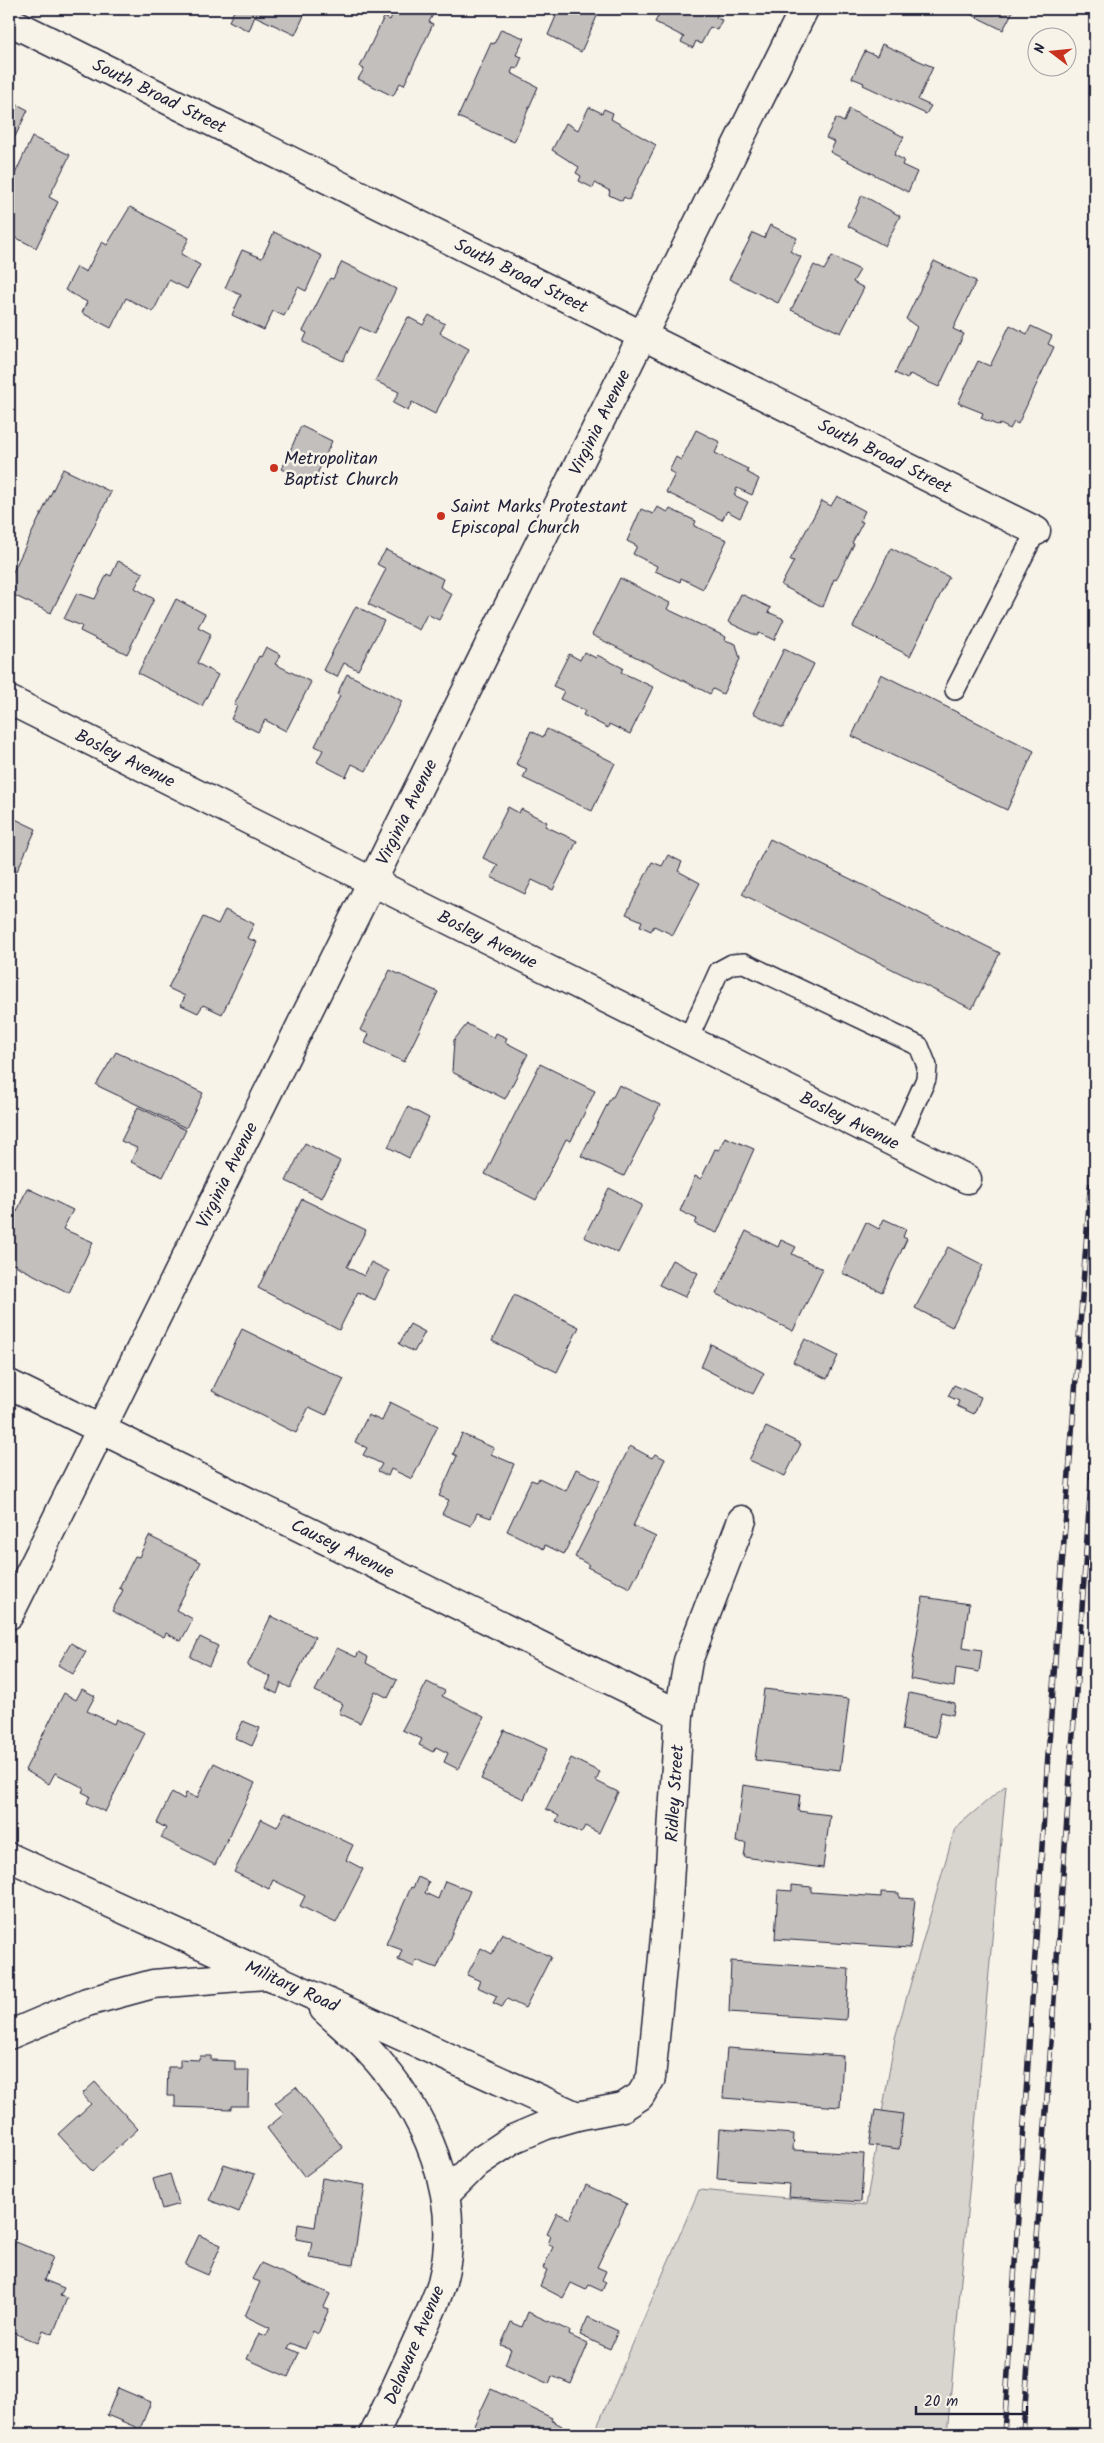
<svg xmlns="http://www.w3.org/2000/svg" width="1104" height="2443" font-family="Kalam,sans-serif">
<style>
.green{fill:#d8d5cf;stroke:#7d7c85}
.building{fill:#c2bfbd;stroke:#22223b}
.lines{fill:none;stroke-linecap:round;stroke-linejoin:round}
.lane-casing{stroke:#22223b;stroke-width:22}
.street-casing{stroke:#22223b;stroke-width:31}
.lane{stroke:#f7f3e8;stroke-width:19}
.street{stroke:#f7f3e8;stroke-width:28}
.rail-casing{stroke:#22223b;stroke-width:5.5}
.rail{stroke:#f7f3e8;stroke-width:4;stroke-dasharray:11;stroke-linecap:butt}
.poi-dot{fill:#c8321e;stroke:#f7f3e8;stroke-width:2}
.labels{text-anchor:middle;stroke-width:5;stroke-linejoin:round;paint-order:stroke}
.street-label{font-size:18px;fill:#22223b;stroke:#f7f3e8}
.poi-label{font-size:18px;fill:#22223b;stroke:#f7f3e8;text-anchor:start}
</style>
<rect width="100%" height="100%" fill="#f7f3e8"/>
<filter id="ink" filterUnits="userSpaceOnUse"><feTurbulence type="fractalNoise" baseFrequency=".02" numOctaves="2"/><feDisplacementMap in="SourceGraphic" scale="10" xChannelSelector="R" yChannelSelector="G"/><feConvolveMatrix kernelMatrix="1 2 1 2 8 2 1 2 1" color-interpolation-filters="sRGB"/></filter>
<g filter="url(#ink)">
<path class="green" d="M1006 1785 947 2434H594L699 2190 866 2205 895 2038 955 1828Z"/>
<path class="building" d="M235 9H307L295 35 255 16 249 31 229 21Z
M395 9H436L429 22 433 24 404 85 400 83 393 96 358 79 364 69 360 67 384 17 390 20Z
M559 9H586L598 14 581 52 548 35Z
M662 9H720L716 18 722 20 717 30 710 27 701 44 696 41 693 48 681 42 684 37 655 22Z
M960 9H1014L1003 30Z
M501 29 524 38 516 55 522 57 517 69 513 68 511 73 538 87 514 142 458 117 491 43 494 44Z
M882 44 933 67 918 100 931 106 926 114 863 85 864 83 852 78 865 51 877 56Z
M9 100 28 110 9 149Z
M589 107 602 113 604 109 613 113 611 119 656 145 629 200 624 197 622 201 609 195 610 191 595 183 593 188 579 181 581 176 576 173 579 167 552 150 566 123 578 130Z
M849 109 904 137 894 155 904 160 902 165 917 172 908 192 830 152 835 142 826 138 836 118 844 122Z
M32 137 70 155 49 197 58 202 36 248 9 234V187Z
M862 195 900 216 885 246 848 226Z
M130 207 189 238 181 254 200 265 187 289 169 280 153 312 126 298 111 328 82 313 87 302 65 290 77 267 86 272 102 242 107 245Z
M770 225 797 238 790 251 801 257 778 303 729 279 753 233 764 238Z
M274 232 322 256 306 291 298 287 284 316 273 311 264 330 232 315 241 295 225 288 242 250 262 258Z
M832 256 860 270 853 282 864 288 841 333 791 310 814 265 824 270Z
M934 261 976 281 953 329 964 334 939 387 910 374 907 379 895 373 917 327 906 319Z
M342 262 396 289 374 334 360 327 343 361 303 342 307 333 303 331 330 278 333 279Z
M429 315 445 324 440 333 469 349 435 414 412 402 408 411 393 403 399 392 375 381 408 317 423 325Z
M1010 325 1027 334 1031 326 1052 336 1048 344 1054 347 1018 424 1014 422 1010 429 1000 424 999 426 981 418 983 413 958 403 978 361 990 366Z
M301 426 332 441 313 483 282 469Z
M696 430 720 442 715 453 748 469 747 472 759 479 752 495 737 488 734 495 748 502 740 518 727 511 722 520 666 492 675 474 669 471 676 457 681 460Z
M63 469 111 492 51 613 9 593V580Z
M837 496 865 511 860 521 863 522 852 543 854 544 836 580 834 579 823 607 781 585 794 561 790 560 822 501 831 506Z
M657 507 668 512 670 509 696 521 694 526 727 540 703 589 681 578 680 582 655 571 657 566 633 554 637 546 627 541 641 509 653 514Z
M891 548 949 577 910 656 853 627Z
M386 550 443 579 440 587 452 594 439 620 427 614 419 630 368 604 386 569 377 564Z
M118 561 143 573 135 588 154 599 127 654 80 631 82 626 64 619 77 593 95 599 107 574 111 576Z
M620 578 670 603 667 609 726 637 725 640 736 644 740 659 723 694 713 689 710 694 592 635Z
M741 594 771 608 768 612 784 619 774 640 759 633 757 636 728 622Z
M176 599 205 614 198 627 211 634 197 663 218 675 202 706 138 673Z
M356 606 384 621 358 670 344 663 337 677 323 670Z
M266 647 281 655 275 664 311 682 286 731 265 720 258 732 231 719 237 706 234 705 259 656 261 657Z
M784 649 814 664 783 728 753 713Z
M584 652 596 658 597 655 623 668 621 672 653 687 630 734 609 724 608 728 583 715 585 711 560 699 564 691 553 686 569 654 580 660Z
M347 674 402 701 366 771 352 764 346 777 317 762 323 750 315 746 340 696 337 694Z
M881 674 1034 751 1007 810 852 736Z
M547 729 615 763 592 811 523 778 527 769 516 764 531 731 543 737Z
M508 807 519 813 521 809 547 822 545 826 577 841 553 890 532 880 525 894 491 877 498 865 483 858Z
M9 816 36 829 17 871 14 870 9 881Z
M770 839 1000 953 972 1009 742 894Z
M668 855 682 862 678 871 700 883 673 935 654 926 651 931 640 926 642 921 626 914 652 862 662 866Z
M225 910 254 924 247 938 257 942 222 1014 203 1005 198 1013 181 1005 185 996 168 988 203 917 218 924Z
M390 970 438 992 404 1062 365 1043 369 1034 360 1030Z
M467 1024 494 1038 496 1033 507 1038 505 1042 528 1054 505 1099 452 1072 454 1040Z
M116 1052 203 1093 186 1128 96 1085Z
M540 1064 595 1091 571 1141 566 1139 536 1200 485 1174Z
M619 1085 660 1105 624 1176 581 1156 611 1097H613Z
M138 1107 186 1130 163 1177 131 1162 137 1148 121 1141Z
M408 1107 429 1118 409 1158 388 1147Z
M725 1137 754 1149 717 1233 695 1224 697 1219 680 1211 695 1176 701 1179 715 1149 719 1150Z
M305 1143 340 1161 322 1198 286 1181Z
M27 1188 73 1210 63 1229 93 1242 69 1293 9 1262V1221L14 1210 17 1212Z
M609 1188 642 1205 618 1253 584 1237Z
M302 1199 366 1230 347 1267 364 1276 371 1262 389 1271 375 1300 358 1292 339 1330 258 1288Z
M884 1219 906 1229 903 1237 907 1239 882 1292 842 1273 866 1222 879 1229Z
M746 1231 778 1247 781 1240 796 1247 792 1254 823 1269 793 1331 716 1294Z
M948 1247 983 1265 952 1327 915 1308Z
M672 1260 698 1273 685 1297 659 1285Z
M514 1295 579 1327 557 1372 492 1341Z
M410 1324 425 1332 414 1352 399 1344Z
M242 1329 344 1379 326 1415 309 1407 296 1433 212 1391Z
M805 1339 838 1356 827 1379 793 1362Z
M711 1344 764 1373 753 1394 701 1367Z
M954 1385 981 1397 974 1414 957 1406 959 1401 948 1396Z
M390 1402 438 1426 412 1479 391 1469 388 1476 378 1471 382 1464 363 1455 367 1448 355 1442 368 1415 382 1421Z
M766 1427 801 1444 785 1476 749 1460Z
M462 1434 494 1448 491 1454 514 1464 491 1518 477 1513 471 1526 442 1514 449 1500 439 1496 457 1456 453 1454Z
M630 1446 652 1458 655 1454 665 1459 633 1526 656 1537 630 1588 587 1567 589 1565 575 1557Z
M576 1469 600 1480 564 1554 545 1545 544 1549 507 1531 531 1480 537 1482 539 1478 566 1491Z
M149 1536 201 1562 176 1610 193 1619 181 1641 166 1633 164 1637 112 1611 123 1590 119 1588 135 1556 139 1557Z
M923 1597 969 1604 963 1647 982 1650 979 1672 956 1668 954 1687 910 1679Z
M271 1616 315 1637 290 1688 281 1683 277 1694 266 1688 271 1677 247 1666Z
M200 1637 218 1646 209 1666 190 1657Z
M71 1643 86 1652 73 1674 58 1665Z
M337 1648 356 1657 359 1652 368 1657 366 1663 397 1680 388 1698 375 1691 360 1723 339 1713 343 1704 315 1691Z
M427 1682 445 1691 442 1696 484 1717 458 1769 444 1762 448 1753 436 1747 433 1752 419 1745 422 1739 402 1730Z
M82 1689 95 1696 87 1711 114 1724 116 1719 145 1733 105 1812 87 1803 90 1796 82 1792 84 1788 55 1773 49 1784 25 1770 64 1693 76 1700Z
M764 1689 849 1699 840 1770 755 1760Z
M909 1693 955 1703 953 1715 941 1712 936 1737 902 1730Z
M243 1721 260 1728 252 1746 235 1738Z
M504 1730 547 1749 524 1799 481 1779Z
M571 1758 600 1772 596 1781 618 1792 599 1833 585 1826 581 1833 556 1821 559 1816 546 1809Z
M214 1763 255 1783 215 1865 161 1838 166 1828 157 1823 172 1792 184 1799 186 1793 197 1798Z
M743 1785 800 1794 798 1811 830 1815 823 1868 744 1857 746 1843 736 1842Z
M285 1812 353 1845 346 1860 363 1869 336 1923 300 1906 305 1896 273 1880 269 1889 234 1872 261 1819 277 1827Z
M418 1877 429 1882 425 1893 438 1899 445 1881 470 1891 437 1968 416 1960 414 1967 398 1960 402 1950 386 1944 411 1887 413 1888Z
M792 1885 811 1887V1892L881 1897V1892L899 1893V1898L915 1899 910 1948 775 1939 778 1890 792 1891Z
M502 1933 551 1957 525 2008 507 1999 502 2007 493 2003 497 1996 477 1987 480 1981 467 1975 481 1948 492 1954Z
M731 1961 849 1969 846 2020 729 2012Z
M727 2048 843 2056 840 2107 723 2098Z
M200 2056H211V2060L235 2061V2070H249L248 2106H231V2109L175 2107V2096H167L168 2067H180V2059L199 2060Z
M95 2082 138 2129 92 2171 58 2134 91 2104 82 2094Z
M296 2087 343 2148 304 2177 267 2128 284 2114 275 2103Z
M875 2110 903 2114 899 2149 869 2145Z
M720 2129 794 2134 793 2150 864 2154 861 2202 788 2197 789 2184 717 2179Z
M224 2164 255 2174 239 2212 209 2200Z
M170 2174 179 2204 162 2209 153 2179Z
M322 2178 365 2185 353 2265 309 2258 312 2242 296 2239 298 2224 315 2227Z
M586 2185 627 2204 597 2267 606 2271 602 2280 606 2282 602 2291 589 2285 586 2290 571 2283 563 2298 540 2286 547 2270 543 2268 553 2247 548 2244 551 2236 547 2234 557 2213 570 2219Z
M199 2235 221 2245 208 2275 185 2265Z
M16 2242 53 2257 44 2280 64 2288 60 2296 67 2298 53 2334 43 2330 38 2343 9 2331V2253H11Z
M261 2263 330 2294 324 2307 329 2309 318 2334 313 2331 305 2349 291 2343 288 2348 299 2353 288 2377 247 2359 259 2333 266 2336 270 2328 245 2316 260 2282 252 2279Z
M528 2312 570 2331 569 2335 588 2344 571 2384 552 2376 549 2384 505 2364 511 2349 501 2345 511 2322 522 2327Z
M588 2317 618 2331 610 2349 580 2335Z
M118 2388 151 2402 140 2429 107 2415Z
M491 2389 552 2418 551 2420 562 2426 559 2434H470Z"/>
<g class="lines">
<g class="lane-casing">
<path id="lane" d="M955 690 1036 531
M688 1039 719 971 732 964 744 963 919 1046 927 1066 926 1079 897 1144"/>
</g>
<g class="street-casing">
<g id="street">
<path id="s1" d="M9 21 1036 531"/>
<path id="s2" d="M9 700 967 1179"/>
<path id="s3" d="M9 1384 679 1714"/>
<path id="s4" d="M9 1615 804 9"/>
<path id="s5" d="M9 1857 577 2116"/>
<path d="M324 2009C338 2022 354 2035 368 2050 426 2111 464 2197 442 2282 436 2302 426 2322 417 2341 403 2372 389 2403 374 2434"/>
<path d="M9 2035 87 2002 153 1984 265 1975"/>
<path id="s6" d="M446 2194 477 2163 513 2139 546 2125 577 2116 623 2107 640 2096 651 2078 667 1917 679 1714 688 1661 742 1520"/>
</g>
</g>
<use href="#lane" class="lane"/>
<use href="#street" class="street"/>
<g class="rail-casing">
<path id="rail" d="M1004 2434 1047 1769 1095 1123
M1023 2434 1095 1426"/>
</g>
<use href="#rail" class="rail"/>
</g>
</g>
<g class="poi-dot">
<circle cx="274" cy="468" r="5"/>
<circle cx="441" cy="516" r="5"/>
</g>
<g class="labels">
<g class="street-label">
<text dy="6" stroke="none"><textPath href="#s1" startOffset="168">South Broad Street</textPath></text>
<text dy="6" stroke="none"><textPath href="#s1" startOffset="572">South Broad Street</textPath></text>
<text dy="6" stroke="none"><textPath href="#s4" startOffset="1331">Virginia Avenue</textPath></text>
<text dy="6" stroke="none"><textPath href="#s1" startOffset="978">South Broad Street</textPath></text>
<text dy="6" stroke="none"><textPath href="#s2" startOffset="130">Bosley Avenue</textPath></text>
<text dy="6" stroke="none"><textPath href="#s4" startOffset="896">Virginia Avenue</textPath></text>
<text dy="6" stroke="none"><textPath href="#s2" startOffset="535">Bosley Avenue</textPath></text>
<text dy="6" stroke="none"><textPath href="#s2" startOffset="940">Bosley Avenue</textPath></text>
<text dy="6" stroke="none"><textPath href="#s4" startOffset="491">Virginia Avenue</textPath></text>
<text dy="6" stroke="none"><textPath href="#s3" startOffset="372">Causey Avenue</textPath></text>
<text dy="6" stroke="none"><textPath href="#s6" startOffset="529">Ridley Street</textPath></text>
<text dy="6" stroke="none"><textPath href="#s5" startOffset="311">Military Road</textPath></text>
<text transform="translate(414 2345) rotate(-67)" y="6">Delaware Avenue</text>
</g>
<g class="poi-label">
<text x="284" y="464">Metropolitan<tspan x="284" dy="21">Baptist Church</tspan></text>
<text x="451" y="512">Saint Marks Protestant<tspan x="451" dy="21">Episcopal Church</tspan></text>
</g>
</g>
<rect width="1104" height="2443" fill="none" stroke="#f7f3e8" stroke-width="30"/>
<rect x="15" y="15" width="1074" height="2413" fill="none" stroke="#22223b" stroke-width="2" filter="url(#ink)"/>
<g transform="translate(1052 52) rotate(286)"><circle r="24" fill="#f7f3e8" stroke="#a29fa3"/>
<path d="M0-4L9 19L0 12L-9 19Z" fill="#c8321e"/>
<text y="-8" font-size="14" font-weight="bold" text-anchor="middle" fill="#22223b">N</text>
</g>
<path d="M916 2406v8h111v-8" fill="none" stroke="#22223b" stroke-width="2.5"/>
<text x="924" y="2406" font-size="15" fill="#22223b" stroke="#f7f3e8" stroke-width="4" paint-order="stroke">20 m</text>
</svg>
